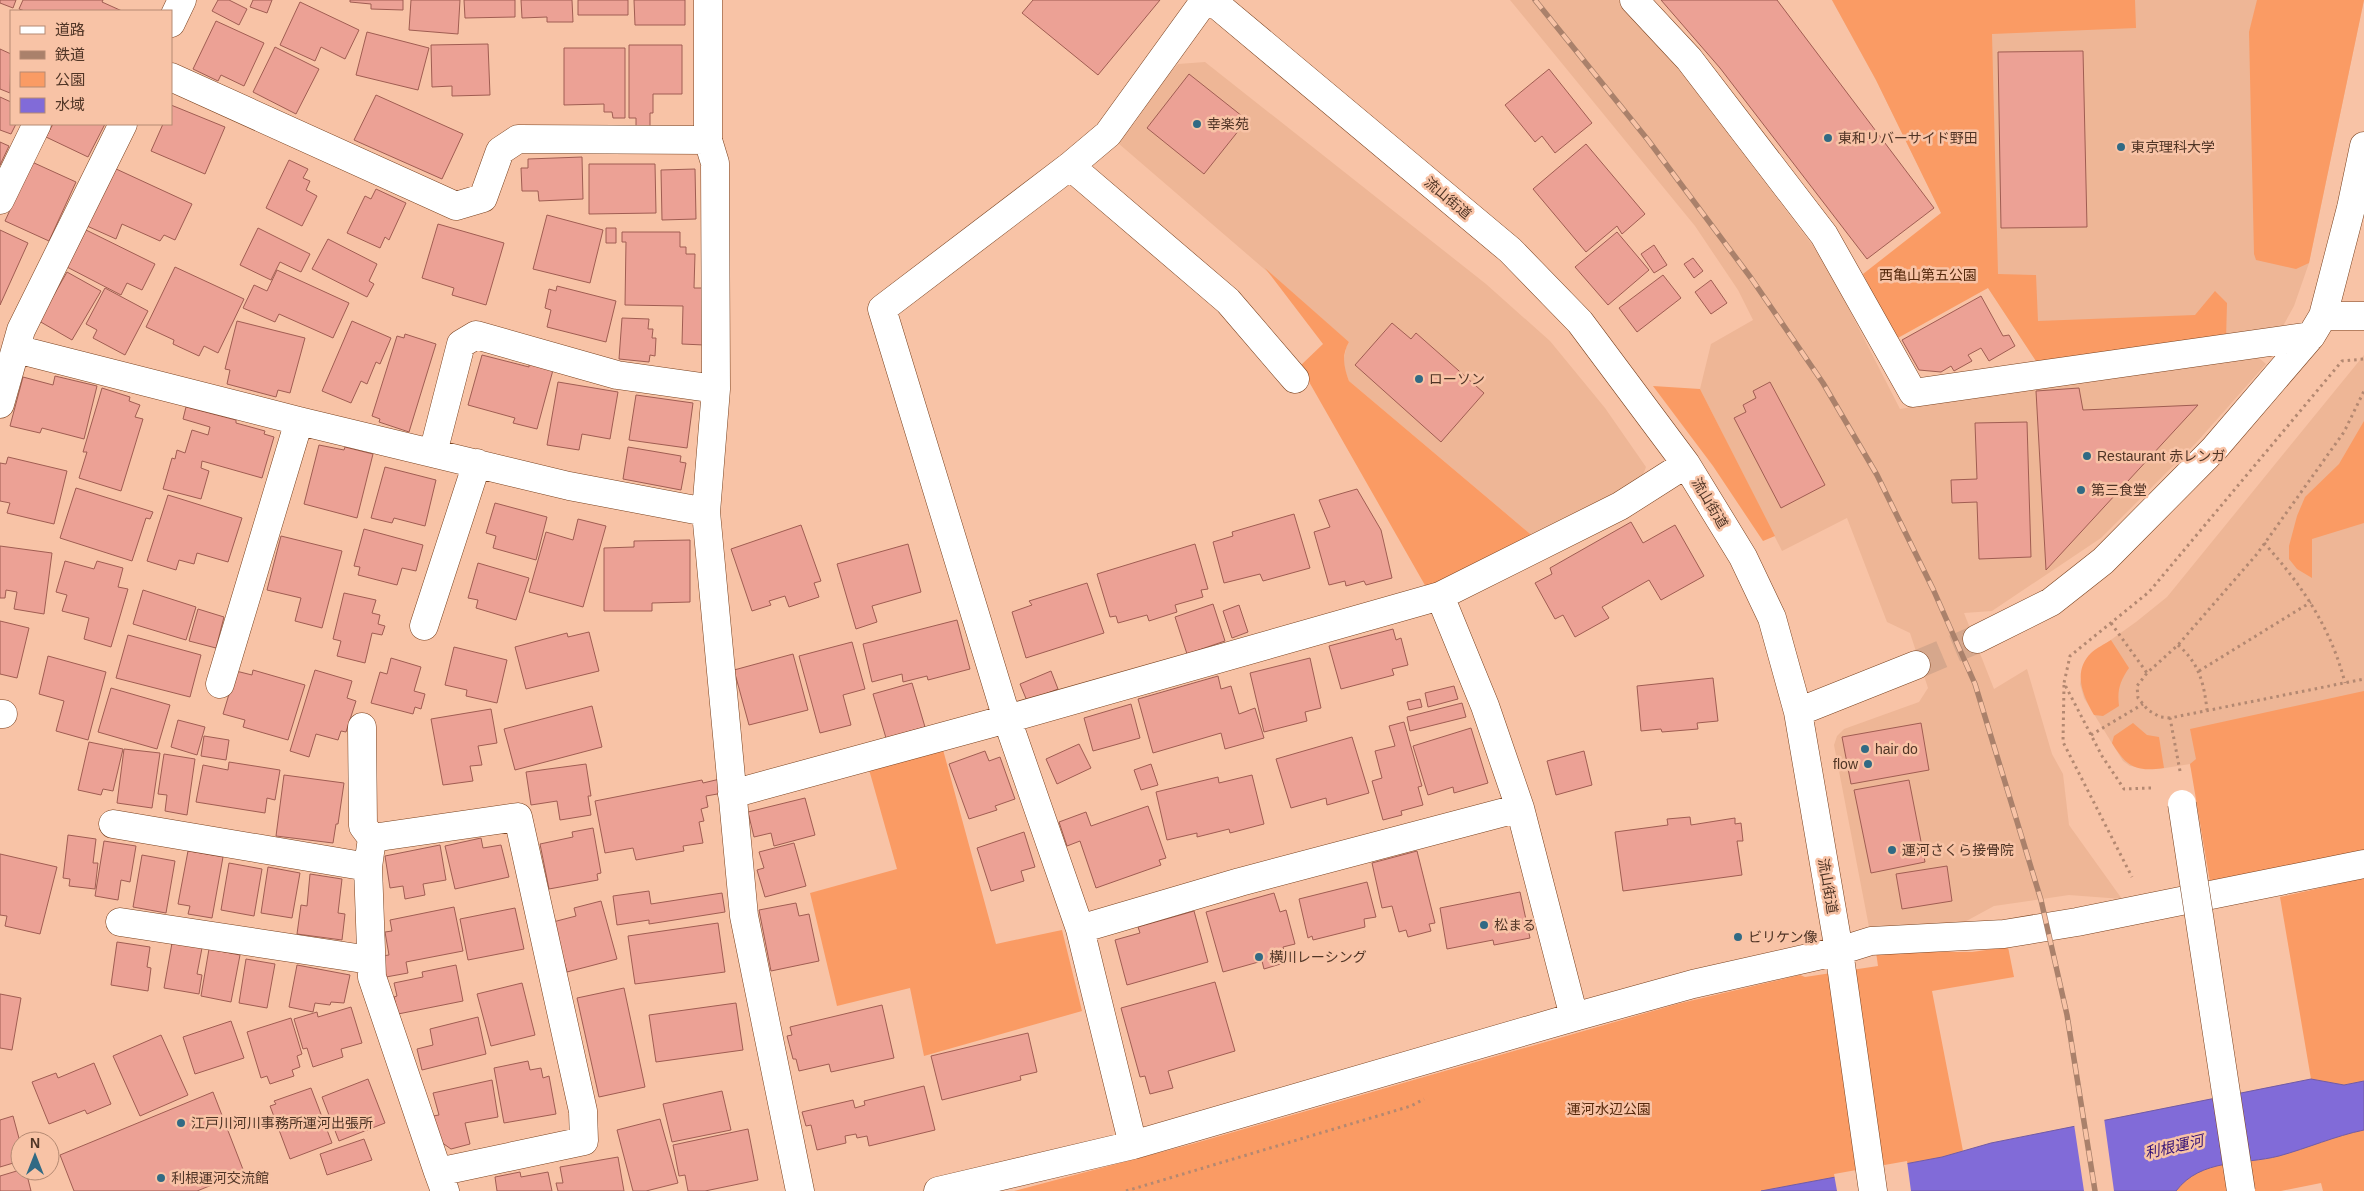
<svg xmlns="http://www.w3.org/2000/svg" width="2364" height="1191" font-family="Arial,'Noto Sans JP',sans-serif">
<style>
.built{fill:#eeb696}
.green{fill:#fa9b64}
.water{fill:#816bd8;stroke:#725ba3}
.pier{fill:#f8c3a6}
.building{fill:#eca195;stroke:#a05d52}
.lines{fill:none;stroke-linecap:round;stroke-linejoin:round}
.minor-tunnel{stroke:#d6a78c;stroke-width:28;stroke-dasharray:28 14;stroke-linecap:butt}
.minor-casing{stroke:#79411e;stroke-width:29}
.path{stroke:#b38871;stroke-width:3;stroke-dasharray:2.5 4;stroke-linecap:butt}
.minor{stroke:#fff;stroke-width:28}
.rail-casing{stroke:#aa816b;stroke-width:5.5}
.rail{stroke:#f8c3a6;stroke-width:4;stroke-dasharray:11;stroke-linecap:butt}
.minor-bridge-casing{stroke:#79411e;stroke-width:29;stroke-linecap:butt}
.minor-bridge{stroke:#fff;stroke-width:28}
.poi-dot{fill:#316a84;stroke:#f8c3a6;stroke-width:2}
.labels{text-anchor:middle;stroke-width:5;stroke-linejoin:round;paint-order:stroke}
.poi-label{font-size:14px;fill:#503526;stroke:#f8c3a6;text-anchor:start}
.street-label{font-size:14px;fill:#503526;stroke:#f8c3a6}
.park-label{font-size:14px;fill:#54280b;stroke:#f8c3a6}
.water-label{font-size:15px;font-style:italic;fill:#351276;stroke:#f8c3a6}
</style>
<rect width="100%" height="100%" fill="#f8c3a6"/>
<path class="built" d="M1510 0H1618L1685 77 1813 246 1833 278 1900 409 2251 351 2266 364 2196 443 2101 538 1992 611 1964 613 1994 689 2027 669 2052 754 2063 774 2069 825 2122 899 2069 895 1994 906 1959 925 1942 927H1869L1834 745 1837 736 1844 729 1919 702 1928 688 1910 633 1887 622 1847 518 1782 551 1700 389 1711 344 1753 320 1738 290 1695 226Z
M1832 0H2364L2309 263 2294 306 2283 326 2277 331 2038 364 1948 227 1876 80Z
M1205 62 1486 284 1550 341 1605 408 1646 467 1641 480 1535 538 1349 381 1343 365 1346 348 1349 342 1118 143 1136 121 1162 82 1178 64Z
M2364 355V738L2195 785 2190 764 2159 769 2130 766 2123 761 2084 698 2080 684 2083 667 2091 654 2136 622 2167 597Z"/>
<path class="green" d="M1832 0H2135L2136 28 1992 34 1998 274 2036 275 2038 321 2195 315 2215 291 2227 303 2226 340 2038 364 1988 288 1896 339 1863 274 1941 213 1876 80Z
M2257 0H2364L2309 263 2296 269 2256 260 2254 254 2249 32Z
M1265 268 1349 342C1341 356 1344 367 1349 381L1535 538 1465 572 1426 587 1300 366 1323 344Z
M1653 386 1700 389 1775 536 1763 541 1713 466Z
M2364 421V523L2312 539V578L2297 569 2289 559V546L2297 516 2305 497 2339 464Z
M2111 640 2129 668C2120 681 2117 690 2119 706L2103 716 2094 715C2083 696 2072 672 2091 653 2096 648 2105 644 2111 640Z
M2364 691V852L2210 882 2190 764 2196 759 2190 729Z
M2133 723 2147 735 2159 737 2164 768C2135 772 2127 767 2112 743L2114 736Z
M942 746 996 944 1062 930 1082 1011 924 1056 910 988 837 1006 810 893 897 869 868 766Z
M2364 878V1081L2344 1085 2311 1079 2280 897Z
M2008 947 2014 977 1932 991 1963 1151 1942 1157 1761 1191H1014L1192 1144 1677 1004 1800 975 1805 977 1878 966 1876 952H1972Z
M2364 1130V1191H2323L2321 1183 2281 1191H2176C2200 1158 2244 1165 2279 1156 2308 1148 2335 1136 2364 1130Z"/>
<path class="water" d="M2311 1079 2344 1085 2364 1081V1130C2335 1136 2308 1148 2279 1156 2244 1165 2201 1158 2176 1191H1761L1942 1157 1991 1143Z"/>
<path class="pier" d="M2104 1118 2114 1191H2084L2074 1124Z
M1907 1161 1911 1191H1837L1834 1174Z"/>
<path class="building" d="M0 0H16L13 8 0 3Z
M23 0H103L102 2 122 11H25L19 9Z
M218 0H229L247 9 239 25 212 11Z
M253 0H272L267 13 250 7Z
M350 0H403V10L371 9V4L350 2Z
M411 0H460L458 34 409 30Z
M464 0H515V17L465 18Z
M521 0H572L573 22H547V17L522 18Z
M578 0H628V15H578Z
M634 0H685V25H635Z
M1033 0H1160L1098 75 1022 13Z
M1661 0H1777L1934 208 1867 259 1720 68Z
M300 2 359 30 345 59 321 47 315 61 280 45Z
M216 21 264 43 244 86 221 75 218 81 193 69Z
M367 32 429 48 418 90 356 75Z
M488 44 490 95 452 96V86L432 87 431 45Z
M629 45H682V94H653V113H650V127H636V118H629Z
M275 47 319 69 296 114 253 92Z
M564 48H625V118H613L612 112H604V104L564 105Z
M0 49 11 54 10 93 0 89Z
M2083 51 2087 227 2001 228 1998 52Z
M1549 69 1592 123 1555 153 1542 136 1535 142 1505 105Z
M1189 74 1247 120 1204 174 1147 128Z
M376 95 463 134 442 179 354 140Z
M0 97 11 102V124H16L11 134 0 130Z
M171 105 225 127 205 174 151 151 163 124H171Z
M53 124H105L88 157 46 137Z
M0 142 9 146 0 165Z
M1586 144 1645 214 1622 234 1617 226 1586 252 1533 189Z
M582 157 583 199 539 201 538 191H522L521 168H528V159Z
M289 160 308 169 303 178 310 181 306 190 317 196 302 226 266 208Z
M32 162 76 182 49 241 5 221Z
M589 164H655L656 213 589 214Z
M114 168 192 204 175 240 164 235 160 241 122 224 116 239 87 226Z
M695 169 696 219 662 220 661 170Z
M376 189 406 203 389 240 385 237 380 248 347 233 365 196 371 199Z
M547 215 603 230 590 283 533 269Z
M438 224 504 243 486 305 452 295 454 288 422 278Z
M258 228 310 254 301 272 280 262 271 280 240 265Z
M606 228H616V243H606Z
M0 230 28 243 0 305Z
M86 230 155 264 142 290 127 283 121 295 67 267Z
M622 232H680V247H686V254H695L694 288H705L704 345 682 344 683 306 625 305 626 242H622Z
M1617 232 1649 270 1608 305 1575 267Z
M328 239 377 264 369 281 374 284 367 297 312 269Z
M1654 245 1667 265 1654 273 1641 254Z
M1693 258 1703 271 1694 278 1684 264Z
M175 267 244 299 218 353 204 346 199 356 173 344 174 340 146 327Z
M277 270 349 303 333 338 279 314 275 322 243 308 254 285 267 291Z
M67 272 101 291 72 340 39 321Z
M1663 275 1681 298 1637 332 1619 308Z
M1711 280 1727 303 1711 314 1695 292Z
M557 286 616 301 606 342 547 327 551 310 545 308 549 289 556 291Z
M105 288 148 311 125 355 93 338 97 330 86 324Z
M1981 296 2003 336 2009 335 2015 346 1989 361 1981 348 1968 355 1972 361 1954 371 1951 366 1941 372 1919 370 1902 340Z
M622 318 649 319 648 329H653L652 338H656L655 356 650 355 649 362 619 359Z
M237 321 305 338 290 393 278 390 276 397 227 384 230 370 225 369Z
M352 321 391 338 380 364 376 362 367 384 361 381 351 403 322 391Z
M1392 323 1411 339 1416 333 1484 393 1441 442 1355 365Z
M405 334 436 344 409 432 379 422 380 419 372 416 397 336 404 338Z
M482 355 529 367V364L553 370 537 429 513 423 515 418 468 405Z
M55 376 97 386 84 439 42 428 40 433 10 426 23 377 53 385Z
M558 382 618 392 610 439 582 434 579 450 547 445Z
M1770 382 1825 485 1781 508 1734 418 1746 412 1743 405 1756 398 1753 391Z
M102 388 130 397 129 401 140 405 135 417 143 419 121 491 79 478 87 452H83Z
M2079 388 2083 410 2198 405 2046 570 2036 391Z
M636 395 693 403 687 448 629 440Z
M186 407 236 420V423L265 431 264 434 274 437 262 478 202 461 201 468 209 471 201 499 163 489 172 458 175 459 177 450 185 453 192 430 208 435 210 427 183 419Z
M2027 422 2031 557 1979 559 1977 502 1952 503 1951 480 1977 479 1975 423Z
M319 445 344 450 345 447 373 454 357 518 304 504Z
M628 447 681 456 680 462 686 463 681 490 623 479Z
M8 457 67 471 54 524 7 513 10 503 0 501V463L6 464Z
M385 467 436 480 425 526 394 518 392 523 371 518Z
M76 488 153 512 150 519 146 518 132 561 60 538Z
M1357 489 1381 530 1392 578 1366 585 1364 581 1346 586 1345 581 1329 585 1314 532 1330 527 1319 500Z
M168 495 242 518 228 562 197 553 194 564 179 560 176 570 147 561Z
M495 503 547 517 536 560 493 548 496 536 486 533Z
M1294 514 1310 568 1263 581 1260 574 1224 583 1213 542 1233 536 1232 532Z
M578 519 606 526 583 607 529 592 546 532 573 540Z
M1631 522 1643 543 1675 525 1704 576 1661 600 1649 580 1602 607 1609 618 1575 637 1563 615 1555 619 1535 583 1552 574 1550 568Z
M801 525 821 581 814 583 819 597 789 607 785 596 769 601 771 605 752 611 731 549Z
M364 529 423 545 416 571 402 568 397 585 358 575 360 567 354 566Z
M281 536 342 551 322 628 295 621 301 598 267 590Z
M690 540V602L652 603V611H604V548L634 547V541Z
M908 544 921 592 872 606 877 622 856 629 837 564Z
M1195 544 1208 589 1201 590 1203 597 1175 605 1177 612 1149 621 1147 615 1118 623 1116 616 1110 617 1097 574Z
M0 546 52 553 44 614 14 609 17 592 6 590 5 598H0Z
M65 561 94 569 97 561 123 568 118 587 128 589 111 647 84 639 89 618 62 611 67 595 56 592Z
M478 563 529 578 516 620 476 608 478 600 468 598Z
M1087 583 1104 633 1026 658 1012 612 1032 605 1029 601Z
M143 590 196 607 186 640 133 624Z
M344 593 376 600 372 613 380 615 378 624 385 626 382 635 372 633 365 663 337 656 341 641 333 639Z
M1213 604 1225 641 1187 654 1175 617Z
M1239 605 1248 632 1232 638 1223 611Z
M198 609 224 617 216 648 189 641Z
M957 620 970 669 928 680 927 676 903 682 902 674 872 682 863 644Z
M0 621 29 628 17 678 0 674Z
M1393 629 1396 640 1401 638 1408 665 1392 669 1394 675 1341 689 1329 646Z
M589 632 599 671 526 689 515 647 567 633 568 637Z
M128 635 201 655 190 697 116 678Z
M852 642 865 689 843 695 851 725 820 733 799 656Z
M454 647 507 660 497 703 466 696 467 690 445 685Z
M793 654 808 710 749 725 734 670Z
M48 656 106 672 88 740 56 731 64 701 39 694Z
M391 658 421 667 414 691 425 694 421 709 415 707 413 714 371 703 380 672 387 674Z
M1310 658 1321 708 1305 712 1307 721 1264 732 1250 673Z
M253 670 305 685 288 740 243 727 245 720 223 714 236 671 252 675Z
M315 670 352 681 347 698 356 701 346 732 341 731 338 740 316 734 309 757 290 751Z
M1051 671 1058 689 1027 701 1020 684Z
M1218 676 1221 689 1231 686 1239 714 1255 708 1264 738 1225 749 1221 733 1153 753 1138 699Z
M1713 678 1718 721 1697 723 1698 729 1662 732 1661 729 1641 731 1637 686Z
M912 683 925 727 886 738 873 694Z
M1454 686 1458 699 1428 707 1425 693Z
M111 688 170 705 157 749 98 732Z
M1420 699 1422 707 1409 710 1407 702Z
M1462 703 1466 717 1410 731 1407 717Z
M1131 704 1140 738 1093 751 1084 718Z
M592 706 602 747 515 770 504 729Z
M491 709 497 743 478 746 482 765 470 766 473 781 443 785 431 719Z
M178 720 205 727 197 755 171 747Z
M1404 722 1422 786 1418 787 1423 805 1401 811 1402 815 1383 820 1372 781 1382 778 1375 751 1395 746 1389 726Z
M1921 723 1929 770 1851 784 1842 737Z
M1471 728 1488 783 1454 793 1453 787 1428 795 1413 746Z
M204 736 229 740 226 760 201 756Z
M1352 737 1369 793 1327 805 1326 798 1291 808 1276 759Z
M89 742 123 749 113 791 103 789 101 795 78 790Z
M1079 744 1091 768 1057 784 1046 759Z
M124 749 160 753 152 808 117 803Z
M985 751 989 761 1000 757 1015 799 995 806 997 810 969 819 949 764Z
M1584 751 1592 785 1556 795 1547 761Z
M164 754 195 759 187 815 165 811 167 795 158 794Z
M229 762 280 770 275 800 267 798 265 813 196 802 203 765 228 770Z
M586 764 591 796H588L591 815 560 820 557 801 531 805 526 772Z
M1151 764 1158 785 1141 790 1134 770Z
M284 775 344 783 338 824H336L333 843 276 836Z
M1252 775 1264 824 1230 833 1229 829 1197 837V833L1167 840 1156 792 1218 777 1219 783Z
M720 779 723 793 706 796 708 807 701 809 704 821 699 822 703 843 683 846 684 851 636 860 633 848 605 853 595 801 702 780 703 783Z
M1909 780 1925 862 1871 873 1854 790Z
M805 798 815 835 774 846 771 833 754 837 748 812Z
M1148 806 1166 858 1159 860 1161 865 1096 888 1080 841 1067 846 1059 822 1086 812 1091 826Z
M1690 817 1691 825 1735 818V824L1741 823 1743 841H1737L1742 875 1623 891 1615 832 1668 825 1667 819Z
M593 828 601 873 597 874 598 880 549 889 540 844 573 837 572 832Z
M1024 832 1035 867 1021 871 1024 881 991 891 977 848Z
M68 835 96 839 93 863H98L95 889 69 886 70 879 63 878Z
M481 838 483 848 501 845 509 877 455 889 445 846Z
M104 841 136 846 130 882 121 880 118 900 95 896Z
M794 843 806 886 765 897 757 870 764 868 759 852Z
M440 845 446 880 423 884 425 895 405 899 403 886 390 888 385 856Z
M188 851 223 857 212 918 188 914 190 906 178 904Z
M1417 851 1435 923 1429 924 1431 931 1408 937 1406 930 1399 932 1392 906 1382 908 1372 863Z
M0 854 57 867 40 934 5 926 7 916 0 915Z
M142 855 175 861 166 913 133 907Z
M229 863 262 869 254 916 221 910Z
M1947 866 1952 901 1902 909 1896 874Z
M268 867 300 873 292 918 261 913Z
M310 874 342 879 338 913 345 914 342 940 297 934 301 905 307 906Z
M1367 882 1376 917 1364 919 1365 927 1313 940 1312 936 1308 938 1299 899Z
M649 891 651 904 722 893 725 912 649 924V920L617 925 613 896Z
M1520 892 1530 938 1494 945 1493 940 1447 949 1440 908Z
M1274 893 1280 912 1286 910 1295 944 1283 947 1287 962 1264 969 1262 961 1223 972 1206 912Z
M601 901 617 959 567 972 553 922 576 916 574 908Z
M796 903 799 916 809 914 819 961 771 971 759 910Z
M454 907 463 951 406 962 408 973 386 977 382 956 389 955 385 932 392 931 390 920Z
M515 908 524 949 468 960 460 919Z
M1194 911 1208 962 1127 985 1115 940 1140 933 1138 927Z
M718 923 725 972 635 984 628 936Z
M117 942 150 947 147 967 151 968 148 991 111 985Z
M172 943 202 948 197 974 202 975 199 994 164 988Z
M209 949 240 955 231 1002 201 996Z
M246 959 275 964 267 1008 239 1003Z
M297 965 350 975 344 1003 331 1002 330 1005 315 1003 313 1012 289 1007Z
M456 965 463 1001 398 1014 394 997 397 996 394 983 423 977 422 972Z
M1215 982 1235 1051 1168 1071 1173 1088 1150 1094 1145 1076 1140 1077 1121 1008Z
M522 983 535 1035 491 1046 477 994Z
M624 988 645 1087 599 1097 577 998Z
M0 994 21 998 12 1050 0 1048Z
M736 1003 743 1050 656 1062 649 1015Z
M882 1005 894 1058 831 1072 829 1064 799 1071 796 1059H793L787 1036 792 1035 790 1027Z
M351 1007 362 1043 341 1049 343 1057 313 1067 307 1048 303 1049 294 1019 317 1012 318 1017Z
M478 1017 486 1054 422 1070 417 1049 433 1045 430 1029Z
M291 1018 302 1054 297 1056 300 1067 292 1070 294 1076 270 1084 267 1076 261 1078 247 1032Z
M231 1021 244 1058 195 1074 183 1037Z
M1028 1033 1037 1072 1020 1076 1021 1080 942 1100 931 1056Z
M161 1035 188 1095 140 1116 113 1056Z
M528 1061 530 1070 541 1068 543 1078 549 1076 556 1114 504 1123 494 1068Z
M94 1063 111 1104 87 1114 85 1110 49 1124 32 1082 56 1073 58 1078Z
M368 1079 385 1123 339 1141 322 1097Z
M492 1080 498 1117 465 1123 470 1144 451 1149 441 1142 433 1116 439 1115 433 1093Z
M924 1086 935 1130 869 1146 867 1136 857 1138 856 1134 845 1136 846 1143 817 1150 811 1125 806 1126 802 1112 853 1100 855 1108 865 1105 864 1101Z
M311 1088 332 1143 290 1159 270 1106 276 1104 274 1101Z
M722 1091 731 1130 672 1142 663 1104Z
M213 1092 244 1172 197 1191H74L60 1155Z
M13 1116 20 1142V1161L0 1167V1120Z
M660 1119 678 1183 646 1191H633L617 1130Z
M748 1129 758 1180 705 1191H688L685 1175 679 1176 673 1145Z
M364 1139 372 1160 327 1175 320 1154Z
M618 1157 624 1191H558L556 1183H563L560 1167Z
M20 1170 26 1171 31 1191H0V1176Z
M520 1172 521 1177 548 1172 552 1191H497L495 1177Z"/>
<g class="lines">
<path class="minor-tunnel" d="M1916 665 1977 639"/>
<g class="minor-casing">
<path id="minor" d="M1211 0 1510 250 1580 322 1686 464 1743 557 1772 618 1798 712 1839 951 1873 1191
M1634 0 1689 59 1824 235 1913 393 2311 336
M171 23 182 0
M171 77 456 206 483 198 500 151 518 139 708 140V0
M708 140 715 163 716 389 706 512 744 916 800 1191
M1070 166 1228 301 1295 379
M0 200 37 124
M2323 316H2364
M16 349 299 421 569 486 706 512
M0 404 21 330 123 124
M433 453 461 344 476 335 617 375 716 389
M1440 596 1485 706 1520 808 1574 1017
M424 626 477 463
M1977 639 2051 602 2103 561 2214 449 2311 336 2323 316 2351 208 2364 146
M220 684 299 421
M1798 712 1916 665
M0 714H3
M362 727 363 826 372 838
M732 794 1007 719 1440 596 1620 506 1686 464
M113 824 368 867
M120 922 370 960
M1080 929 1240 882 1520 808
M1133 1145 1080 929 1007 719 882 309 1070 166 1108 134 1205 0
M438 1172 584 1141 583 1111 518 817 372 838 368 867 372 977 438 1172 445 1191
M938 1191 1133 1145 1574 1017 1693 984 1839 951 1871 941 2004 934 2077 922 2364 864"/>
</g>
<path class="path" d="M2264 543C2302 585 2331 628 2345 683
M2111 623 2147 673
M2178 645C2199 663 2204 683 2207 710
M2199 671 2311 602
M2064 685 2063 742 2132 877
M2170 718 2160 717 2148 710 2138 698 2137 686 2147 673 2178 645 2257 554 2344 432 2364 391
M2091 735 2143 704
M2180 771 2170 718 2364 679
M2151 788 2124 789 2102 756 2064 683 2070 656 2149 592 2342 361 2364 359
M1126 1191 1411 1106 1424 1099"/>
<use href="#minor" class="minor"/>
<g class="rail-casing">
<path id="rail" d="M1535 0 1648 140 1751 278 1823 383 1877 475 1933 589 1975 684 2041 900 2067 1015 2095 1191"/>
</g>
<use href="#rail" class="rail"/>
<g class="minor-bridge-casing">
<path id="minor-bridge" d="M2182 804 2241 1191"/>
</g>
<use href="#minor-bridge" class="minor-bridge"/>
</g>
<g class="poi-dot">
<circle cx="1197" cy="124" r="5"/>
<circle cx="1828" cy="138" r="5"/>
<circle cx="2121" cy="147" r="5"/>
<circle cx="1419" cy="379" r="5"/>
<circle cx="2087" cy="456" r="5"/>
<circle cx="2081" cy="490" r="5"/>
<circle cx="1865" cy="749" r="5"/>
<circle cx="1868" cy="764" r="5"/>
<circle cx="1892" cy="850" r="5"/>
<circle cx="1484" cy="925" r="5"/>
<circle cx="1738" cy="937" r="5"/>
<circle cx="1259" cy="957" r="5"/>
<circle cx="181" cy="1123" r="5"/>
<circle cx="161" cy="1178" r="5"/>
</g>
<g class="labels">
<g class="poi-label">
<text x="1207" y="129">幸楽苑</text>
<text x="1838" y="143">東和リバーサイド野田</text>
<text x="2131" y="152">東京理科大学</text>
<text x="1429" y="384">ローソン</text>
<text x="2097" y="461">Restaurant 赤レンガ</text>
<text x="2091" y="495">第三食堂</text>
<text x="1875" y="754">hair do</text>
<text x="1858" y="769" text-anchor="end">flow</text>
<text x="1902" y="855">運河さくら接骨院</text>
<text x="1494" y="930">松まる</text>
<text x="1748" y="942">ビリケン像</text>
<text x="1269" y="962">横川レーシング</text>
<text x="191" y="1128">江戸川河川事務所運河出張所</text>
<text x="171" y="1183">利根運河交流館</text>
</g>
<g class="street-label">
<text transform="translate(1448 198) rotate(40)" y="5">流山街道</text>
<text transform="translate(1710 503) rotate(59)" y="5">流山街道</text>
<text transform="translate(1828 886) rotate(80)" y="5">流山街道</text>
</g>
<g class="park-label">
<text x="1928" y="280">西亀山第五公園</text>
<text x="1609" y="1114">運河水辺公園</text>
</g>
<g class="water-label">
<text transform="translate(2174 1147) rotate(-13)" y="5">利根運河</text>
</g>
</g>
<rect x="10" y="10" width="162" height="115" fill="#f8c3a6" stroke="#b58a73"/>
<rect x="20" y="26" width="25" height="8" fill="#ffffff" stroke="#b58a73"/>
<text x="55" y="35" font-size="15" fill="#503526">道路</text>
<rect x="20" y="51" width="25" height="8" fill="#aa816b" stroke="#b58a73"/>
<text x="55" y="60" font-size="15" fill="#503526">鉄道</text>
<rect x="20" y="72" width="25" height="15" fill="#fa9b64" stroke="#b58a73"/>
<text x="55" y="85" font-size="15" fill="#503526">公園</text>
<rect x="20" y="98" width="25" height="15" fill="#816bd8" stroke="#b58a73"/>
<text x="55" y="110" font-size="15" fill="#503526">水域</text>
<g transform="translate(35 1156)"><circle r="24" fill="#f8c3a6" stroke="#b58a73"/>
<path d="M0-4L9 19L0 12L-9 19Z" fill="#316a84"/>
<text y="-8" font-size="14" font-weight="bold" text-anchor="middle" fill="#503526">N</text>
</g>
</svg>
